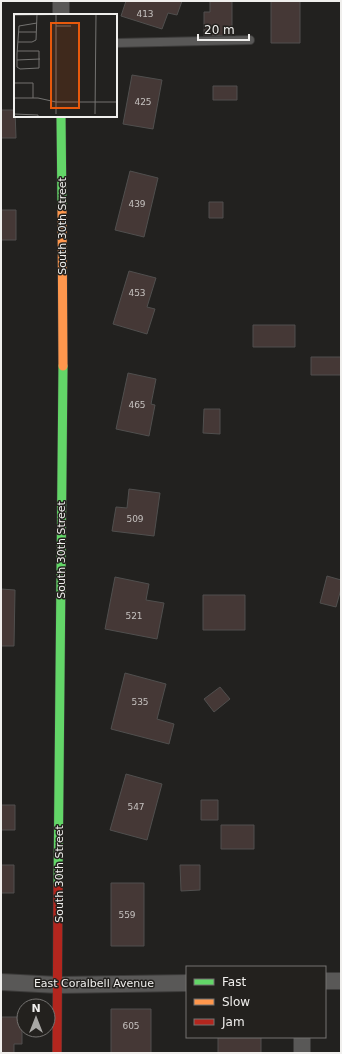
<svg xmlns="http://www.w3.org/2000/svg" width="342" height="1054" font-family="'DejaVu Sans',sans-serif">
<style>
.building{fill:#453836;stroke:#504f4e}
.lines{fill:none;stroke-linecap:round;stroke-linejoin:round}
.lane-casing{stroke:#3c3b3a;stroke-width:10}
.street-casing{stroke:#3c3b3a;stroke-width:18}
.fast-casing{stroke:#3c3b3a;stroke-width:10}
.slow-casing{stroke:#3c3b3a;stroke-width:10}
.jam-casing{stroke:#3c3b3a;stroke-width:10}
.lane{stroke:#595857;stroke-width:8}
.street{stroke:#595857;stroke-width:16}
.fast{stroke:#63d668;stroke-width:9}
.slow{stroke:#ff974d;stroke-width:9}
.jam{stroke:#b3261e;stroke-width:9}
.labels{text-anchor:middle;stroke-width:3;stroke-linejoin:round;paint-order:stroke}
.number-label{font-size:9px;fill:#c5c1bf}
.street-label{font-size:11px;fill:#f0efed;stroke:#23211e}
.inset-road{fill:none;stroke:#747371;stroke-width:1}
.view{fill:#e8590c;fill-opacity:0.15;stroke:#e8590c;stroke-width:2}
.inset-edge{fill:none;stroke:#f0efed;stroke-width:2}
</style>
<rect width="100%" height="100%" fill="#22211f"/>
<path class="building" d="M126 1H182L177 15 168 13 162 29 121 16Z
M210 1H232V35L204 36V12H210Z
M271 1H300V43H271Z
M132 75 162 80 153 129 123 124Z
M213 86H237V100H213Z
M1 110H15L16 138H1Z
M130 171 158 178 144 237 115 230Z
M209 202H223V218H209Z
M1 210H16V240H1Z
M129 271 156 278 147 307 155 309 147 334 113 324Z
M253 325H295V347H253Z
M311 357H341V375H311Z
M128 373 156 379 151 404 155 405 149 436 116 429Z
M204 409H220V434L203 433Z
M129 489 160 493 154 536 112 531 116 507 127 508Z
M327 576 341 580V589L336 607 320 603Z
M115 577 149 584 146 600 164 603 157 639 105 629Z
M1 589 15 590 14 646H1Z
M203 595H245V630H203Z
M125 673 166 684 157 719 174 724 169 744 111 729Z
M220 687 230 699 214 712 204 699Z
M126 774 162 784 147 840 110 830Z
M201 800H218V820H201Z
M1 805H15V830H1Z
M221 825H254V849H221Z
M1 865H14V893H1Z
M180 865H200V890L181 891Z
M111 883H144V946H111Z
M111 1009H151V1053H111Z
M1 1017H22V1044H14V1053H1Z
M218 1037H261V1053H218Z"/>
<g class="lines">
<g class="lane-casing">
<path id="lane" d="M116 43 250 40"/>
</g>
<g class="street-casing">
<path id="street" d="M61 1V15
M325 981H341
M1 982 58 985 187 983
M302 1037V1053"/>
</g>
<g class="fast-casing">
<path id="fast" d="M61 116 62 209
M58 885 63 366"/>
</g>
<g class="slow-casing">
<path id="slow" d="M62 209 63 366"/>
</g>
<g class="jam-casing">
<path id="jam" d="M57 1053 58 885"/>
</g>
<use href="#lane" class="lane"/>
<use href="#street" class="street"/>
<use href="#fast" class="fast"/>
<use href="#slow" class="slow"/>
<use href="#jam" class="jam"/>
</g>
<g class="labels">
<g class="number-label">
<text x="145" y="17">413</text>
<text x="143" y="105">425</text>
<text x="137" y="207">439</text>
<text x="137" y="296">453</text>
<text x="137" y="408">465</text>
<text x="135" y="522">509</text>
<text x="134" y="619">521</text>
<text x="140" y="705">535</text>
<text x="136" y="810">547</text>
<text x="127" y="918">559</text>
<text x="131" y="1029">605</text>
</g>
<g class="street-label">
<text transform="translate(62 226) rotate(-90)" y="4">South 30th Street</text>
<text transform="translate(61 550) rotate(-90)" y="4">South 30th Street</text>
<text transform="translate(59 874) rotate(-90)" y="4">South 30th Street</text>
<text x="94" y="987">East Coralbell Avenue</text>
</g>
</g>
<g transform="translate(14 14)">
<rect width="103" height="103" fill="#22211f"/>
<path class="inset-road" d="M0 1 84 0M42 12H57M4 18H22M4 28H18L22 26 23 0M3 37H25V54L6 55 3 53V40L5 12 23 9M3 46 26 45M0 69H19V84M0 84H24L42 88H103M0 100 24 101V103M42 100V0M81 100 82 0"/>
<path class="view" d="M37 9H65V94H37Z"/>
<rect width="103" height="103" class="inset-edge"/>
</g>
<rect width="342" height="1054" fill="none" stroke="#f0efed" stroke-width="4"/>
<rect x="186" y="966" width="140" height="72" fill="#23211e" stroke="#757371"/>
<rect x="194" y="979" width="20" height="6" fill="#63d668" stroke="#757371"/>
<text x="222" y="986" font-size="12" fill="#f0efed">Fast</text>
<rect x="194" y="999" width="20" height="6" fill="#ff974d" stroke="#757371"/>
<text x="222" y="1006" font-size="12" fill="#f0efed">Slow</text>
<rect x="194" y="1019" width="20" height="6" fill="#b3261e" stroke="#757371"/>
<text x="222" y="1026" font-size="12" fill="#f0efed">Jam</text>
<g transform="translate(36 1018)"><circle r="19" fill="#23211e" stroke="#757371"/>
<path d="M0-3L7 15L0 10L-7 15Z" fill="#a8a7a5"/>
<text y="-6" font-size="11" font-weight="bold" text-anchor="middle" fill="#f0efed">N</text>
</g>
<path d="M198 34v6h51v-6" fill="none" stroke="#f0efed" stroke-width="2"/>
<text x="204" y="34" font-size="12" fill="#f0efed" stroke="#23211e" stroke-width="3" paint-order="stroke">20 m</text>
</svg>
